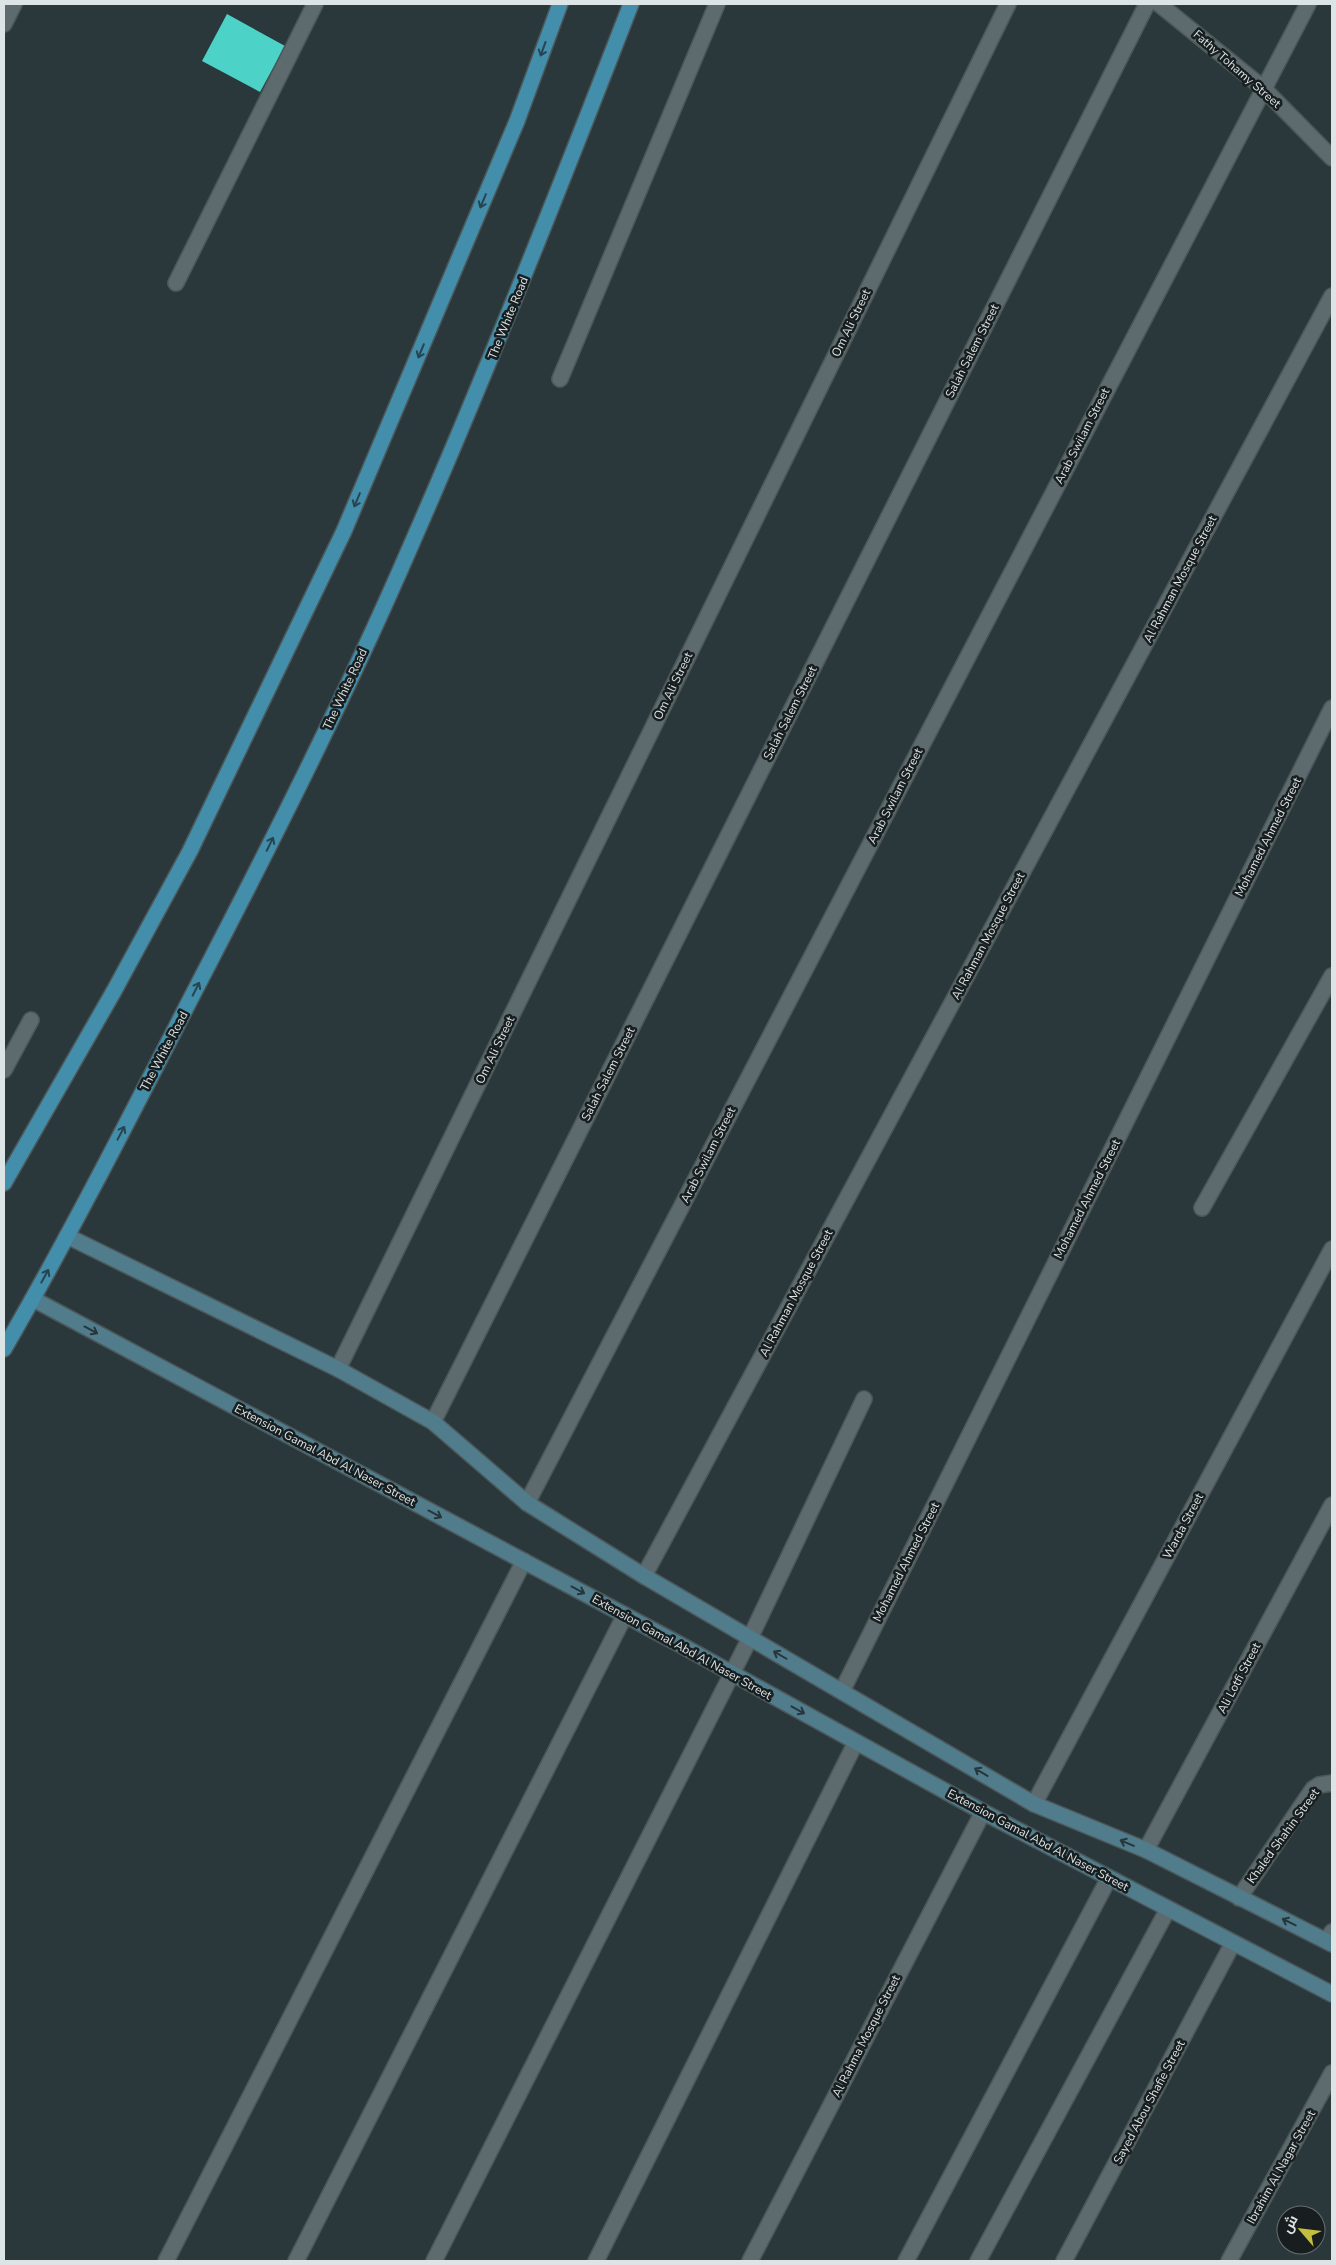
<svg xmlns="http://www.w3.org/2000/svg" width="1336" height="2265" font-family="'Nunito Sans',Cairo,sans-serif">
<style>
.building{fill:#4dd2c8}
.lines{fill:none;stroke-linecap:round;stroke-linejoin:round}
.lane-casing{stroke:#4b5759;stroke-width:18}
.street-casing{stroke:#4b5759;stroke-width:18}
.secondary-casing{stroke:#4b5759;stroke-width:18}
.primary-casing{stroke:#4b5759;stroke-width:18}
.lane{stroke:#5d6b6e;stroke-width:15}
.street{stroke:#5d6b6e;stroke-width:15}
.secondary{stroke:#507c8c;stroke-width:15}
.primary{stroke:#428eab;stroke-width:15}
.oneway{stroke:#274550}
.oneway2{stroke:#26363a}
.labels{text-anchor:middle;stroke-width:5;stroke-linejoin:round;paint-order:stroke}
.street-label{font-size:12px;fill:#dce4e5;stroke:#181e1f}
</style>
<rect width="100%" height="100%" fill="#2b383b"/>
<path class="building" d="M227 14 285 46 260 92 202 61Z"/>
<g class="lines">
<g class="lane-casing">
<path id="lane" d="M4 1070 31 1020
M1202 1208 1332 976"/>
</g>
<g class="street-casing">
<path id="street" d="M1159 4 1263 88 1332 158
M4 24 14 4
M176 283 315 4
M560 379 717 4
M338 1369 1008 4
M433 1422 1147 4
M527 1503 1308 4
M644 1576 1332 296
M842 1691 1332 708
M1034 1804 1332 1249
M1146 1850 1332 1505
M1239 1898 1313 1789 1319 1785 1332 1783
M1327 1941 1332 1932
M166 2261 524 1561
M296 2261 625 1615
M434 2261 750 1638 864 1399
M596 2261 856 1742
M750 2261 983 1812
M906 2261 1109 1878
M978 2261 1168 1909
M1064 2261 1233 1943
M1229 2261 1332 2073"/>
</g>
<g class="secondary-casing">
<path id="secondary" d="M67 1236 338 1369 433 1422 527 1503 644 1576 1034 1804 1146 1850 1332 1944
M33 1299 679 1644 983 1812 1332 1994"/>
</g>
<g class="primary-casing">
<path id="primary" d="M4 1183 114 991 190 851 344 531 517 121 560 4
M4 1349C70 1235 130 1117 190 1000 268 850 345 698 412 543 490 365 561 185 631 4"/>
</g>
<use href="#lane" class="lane"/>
<use href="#street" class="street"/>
<use href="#secondary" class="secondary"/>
<use href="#primary" class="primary"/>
</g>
<defs><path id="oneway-shaft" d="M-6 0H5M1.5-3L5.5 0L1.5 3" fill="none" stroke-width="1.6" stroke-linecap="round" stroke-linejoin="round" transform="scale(1.25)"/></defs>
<g class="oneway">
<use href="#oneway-shaft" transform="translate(543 49) rotate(110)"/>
<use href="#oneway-shaft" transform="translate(483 201) rotate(113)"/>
<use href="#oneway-shaft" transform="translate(421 351) rotate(113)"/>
<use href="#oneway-shaft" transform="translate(357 500) rotate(113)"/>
<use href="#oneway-shaft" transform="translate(270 844) rotate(-64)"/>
<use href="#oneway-shaft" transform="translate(196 989) rotate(-63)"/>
<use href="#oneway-shaft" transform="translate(121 1133) rotate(-62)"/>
<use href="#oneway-shaft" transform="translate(45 1276) rotate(-61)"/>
</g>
<g class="oneway2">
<use href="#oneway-shaft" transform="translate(91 1330) rotate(28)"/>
<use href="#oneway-shaft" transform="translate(435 1514) rotate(28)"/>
<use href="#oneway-shaft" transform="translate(578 1590) rotate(28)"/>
<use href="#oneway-shaft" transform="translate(780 1655) rotate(-150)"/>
<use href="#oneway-shaft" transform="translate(798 1710) rotate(29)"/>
<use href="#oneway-shaft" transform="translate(981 1772) rotate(-149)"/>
<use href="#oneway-shaft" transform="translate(1127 1843) rotate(-157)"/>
<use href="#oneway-shaft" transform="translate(1289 1922) rotate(-154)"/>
</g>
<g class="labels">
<g class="street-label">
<text transform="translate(1237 69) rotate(41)" y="4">Fathy Tohamy Street</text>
<text transform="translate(508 318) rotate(-68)" y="4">The White Road</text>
<text transform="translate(851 323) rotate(-64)" y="4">Om Ali Street</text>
<text transform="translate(972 351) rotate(-63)" y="4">Salah Salem Street</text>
<text transform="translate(1082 436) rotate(-63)" y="4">Arab Swilam Street</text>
<text transform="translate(1180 579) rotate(-62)" y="4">Al Rahman Mosque Street</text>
<text transform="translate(673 686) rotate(-64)" y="4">Om Ali Street</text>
<text transform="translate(345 689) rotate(-65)" y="4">The White Road</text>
<text transform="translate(790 713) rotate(-63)" y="4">Salah Salem Street</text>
<text transform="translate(895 796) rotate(-63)" y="4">Arab Swilam Street</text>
<text transform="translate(1268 837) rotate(-63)" y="4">Mohamed Ahmed Street</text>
<text transform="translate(988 936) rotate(-62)" y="4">Al Rahman Mosque Street</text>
<text transform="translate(495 1050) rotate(-64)" y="4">Om Ali Street</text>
<text transform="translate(164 1051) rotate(-62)" y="4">The White Road</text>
<text transform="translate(608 1074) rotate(-63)" y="4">Salah Salem Street</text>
<text transform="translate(708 1155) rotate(-63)" y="4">Arab Swilam Street</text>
<text transform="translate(1087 1199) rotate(-63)" y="4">Mohamed Ahmed Street</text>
<text transform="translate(796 1293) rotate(-62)" y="4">Al Rahman Mosque Street</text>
<text transform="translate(325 1455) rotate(28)" y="4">Extension Gamal Abd Al Naser Street</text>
<text transform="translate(1183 1526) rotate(-62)" y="4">Warda Street</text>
<text transform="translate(906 1562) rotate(-63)" y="4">Mohamed Ahmed Street</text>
<text transform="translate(682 1647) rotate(29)" y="4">Extension Gamal Abd Al Naser Street</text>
<text transform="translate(1239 1678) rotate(-62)" y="4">Ali Lotfi Street</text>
<text transform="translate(1283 1836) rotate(-54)" y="4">Khaled Shahin Street</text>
<text transform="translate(1038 1840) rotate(28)" y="4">Extension Gamal Abd Al Naser Street</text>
<text transform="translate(866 2036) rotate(-63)" y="4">Al Rahma Mosque Street</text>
<text transform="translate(1149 2102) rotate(-62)" y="4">Sayed Abou Shafie Street</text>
<text transform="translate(1281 2167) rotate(-61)" y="4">Ibrahim Al Nagar Street</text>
</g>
</g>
<rect width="1336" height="2265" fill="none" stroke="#dce4e5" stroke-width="10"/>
<g transform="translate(1301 2230) rotate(298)"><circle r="24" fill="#181e1f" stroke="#666d6e"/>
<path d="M0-4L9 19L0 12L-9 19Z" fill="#c4bd3e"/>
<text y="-8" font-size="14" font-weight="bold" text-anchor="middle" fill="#dce4e5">ش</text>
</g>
</svg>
